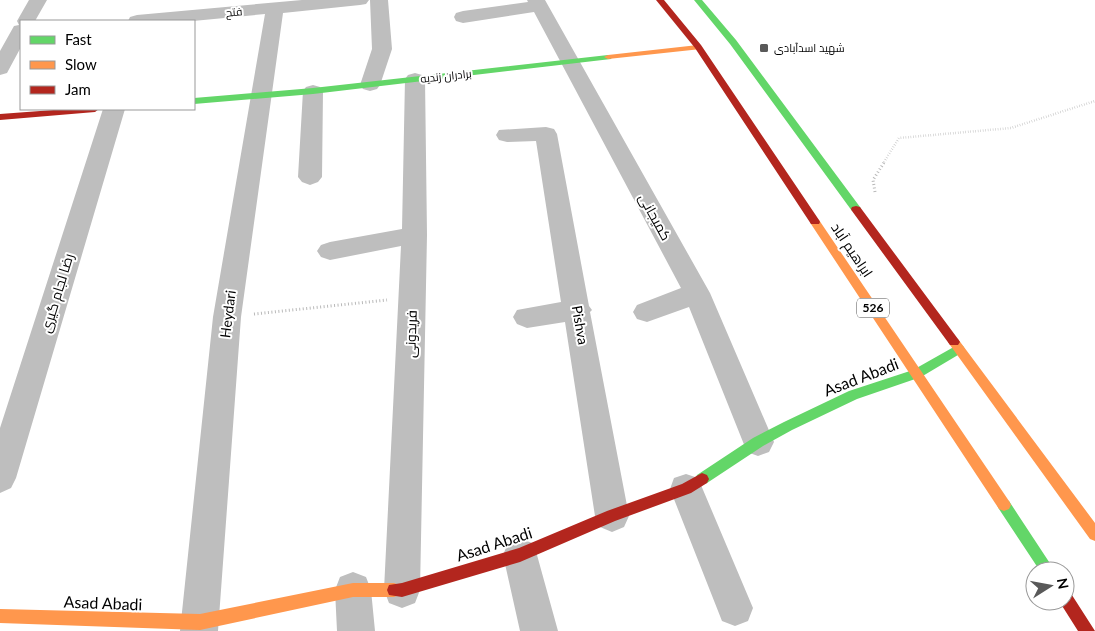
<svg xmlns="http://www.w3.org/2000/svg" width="1095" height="631" font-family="Lato,Cairo,sans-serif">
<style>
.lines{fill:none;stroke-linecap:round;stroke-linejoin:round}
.path-far1{stroke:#b9b9b9;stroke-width:2.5;stroke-dasharray:0.5 2;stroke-linecap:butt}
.path{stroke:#b9b9b9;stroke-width:3;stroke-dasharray:1 2.5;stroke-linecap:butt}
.street{fill:#bebebe;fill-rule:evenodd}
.fast{fill:#63d668;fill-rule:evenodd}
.slow{fill:#ff974d;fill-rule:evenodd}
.jam{fill:#b3261e;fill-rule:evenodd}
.poi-dot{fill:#595959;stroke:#fff;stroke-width:2}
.labels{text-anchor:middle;stroke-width:4;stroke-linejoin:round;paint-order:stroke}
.far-street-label{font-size:11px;fill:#000;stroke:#fff}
.far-poi-label{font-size:11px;fill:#000;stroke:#fff;text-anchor:start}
.shield{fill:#fff;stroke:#4c4c4c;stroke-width:1}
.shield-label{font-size:12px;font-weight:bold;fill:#000}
.street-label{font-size:14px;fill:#000;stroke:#fff}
.near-street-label{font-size:16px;fill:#000;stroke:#fff}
</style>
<rect width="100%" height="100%" fill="#fff"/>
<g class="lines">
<path class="path-far1" d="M884 162 899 138 1011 128 1095 101"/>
<path class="path" d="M875 192 873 180 885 161
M254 314 387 300"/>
<path class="street" d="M29 0H47L35 21H21V47L7 73 0 75V51L14 26 19 25 17 21Z
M302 0H369L366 4 360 5 283 13 241 317 218 631H180L213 317 265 14 193 21H128L130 17 137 15Z
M370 0H388L392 49 380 85 377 89 370 91 363 89 360 85 372 49Z
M527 0H545L710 293 774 442 769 452 758 456 747 452 689 307 647 322 637 319 633 312 637 305 681 288 534 12 463 23 456 21 454 17 456 13 463 11 528 2Z
M415 73 422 75 425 79 427 235 420 590 415 603 402 608 389 603 384 590 401 246 330 260 321 257 317 251 321 245 330 242 402 229 405 79 408 75Z
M313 85 320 87 323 91 322 177 318 182 310 185 302 182 298 177 303 91 306 87Z
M103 109H125L16 478 11 488 0 493V428Z
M546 127 554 129 557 134 589 306 592 310 590 312 629 516 624 527 612 532 600 527 595 516 565 322 527 328 517 324 513 317 517 310 561 302 536 141 507 142 499 140 496 135 499 130Z
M686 474 698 478 753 608 748 621 735 626 722 621 670 489 674 478Z
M520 538 532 543 537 555 558 631H520L503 555 508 543Z
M353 572 366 577 371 590 375 631H337L335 590 340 577Z"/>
<path class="fast" d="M694 0H702L736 40 860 207 861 209 860 211H852L730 44Z
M608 55 612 57 611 59 313 94 194 104V98L313 88Z
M959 344 963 346 965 349 963 352 921 377 857 399 792 430 763 446 707 483 702 485 697 483 695 479 697 475 753 438 784 422 849 391 913 370Z
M1004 499 1009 501 1055 571H1040L999 509 997 505 999 501Z"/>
<path class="slow" d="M698 45H701V49L608 59 604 57 608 55Z
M815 219 819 220 1009 501 1011 505 1009 509 1004 511 999 509 811 224 810 222Z
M954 337 958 339 1095 523V541L1090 539 950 345 948 342 950 339Z
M353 583H394L399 585 401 590 399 595 394 597H353L200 630 0 623V609L200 614Z"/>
<path class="jam" d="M656 0H664L701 45 819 220 820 222 819 224H811L695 48Z
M67 109H99L95 112 0 120V114Z
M856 206 860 207 958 339 960 342 958 345H950L852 211 851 209 852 207Z
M702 473 707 475 709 479 707 483 691 493 615 521 520 562 402 597 389 595 387 590 389 585 402 583 519 548 607 511 682 484Z
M1065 590 1070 592 1095 631H1078L1059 601H1065Z"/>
</g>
<rect class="poi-dot" x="759" y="43" width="10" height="10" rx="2.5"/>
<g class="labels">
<g class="far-street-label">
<text transform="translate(234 12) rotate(-5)" y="4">فتح</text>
<text transform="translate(446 76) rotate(-6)" y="4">برادران زندیه</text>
</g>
<g class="far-poi-label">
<text x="774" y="52">شهید اسدآبادی</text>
</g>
<rect class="shield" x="857" y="298.5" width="32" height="19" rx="4"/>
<g class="shield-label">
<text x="873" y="312">526</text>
</g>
<g class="street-label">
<text transform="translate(655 217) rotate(61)" y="5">کمیجانی</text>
<text transform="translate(852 250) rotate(56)" y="5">ابراهیم آباد</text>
<text transform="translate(57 293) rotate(-73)" y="5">رضا لجام گیری</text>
<text transform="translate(228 314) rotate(-83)" y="5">Heydari</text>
<text transform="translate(580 325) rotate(80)" y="5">Pishva</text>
<text transform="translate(411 334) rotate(-88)" y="5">فریدونی</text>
</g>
<g class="near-street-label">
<text transform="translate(861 377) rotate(-21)" y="6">Asad Abadi</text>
<text transform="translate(494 544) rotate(-18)" y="6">Asad Abadi</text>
<text transform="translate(103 603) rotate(2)" y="6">Asad Abadi</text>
</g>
</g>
<rect x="20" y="20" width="175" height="90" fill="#ffffff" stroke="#999999"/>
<rect x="30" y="36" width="25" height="8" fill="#63d668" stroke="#999999"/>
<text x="65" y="45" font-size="15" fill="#000000">Fast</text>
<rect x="30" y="61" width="25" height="8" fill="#ff974d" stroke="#999999"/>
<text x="65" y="70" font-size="15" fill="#000000">Slow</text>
<rect x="30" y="86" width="25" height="8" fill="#b3261e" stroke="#999999"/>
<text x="65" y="95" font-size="15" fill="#000000">Jam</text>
<g transform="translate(1050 586) rotate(79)"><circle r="24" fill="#ffffff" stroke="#999999"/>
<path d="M0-4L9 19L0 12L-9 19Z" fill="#595959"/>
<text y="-8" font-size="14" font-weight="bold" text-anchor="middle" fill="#000000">N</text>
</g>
</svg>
